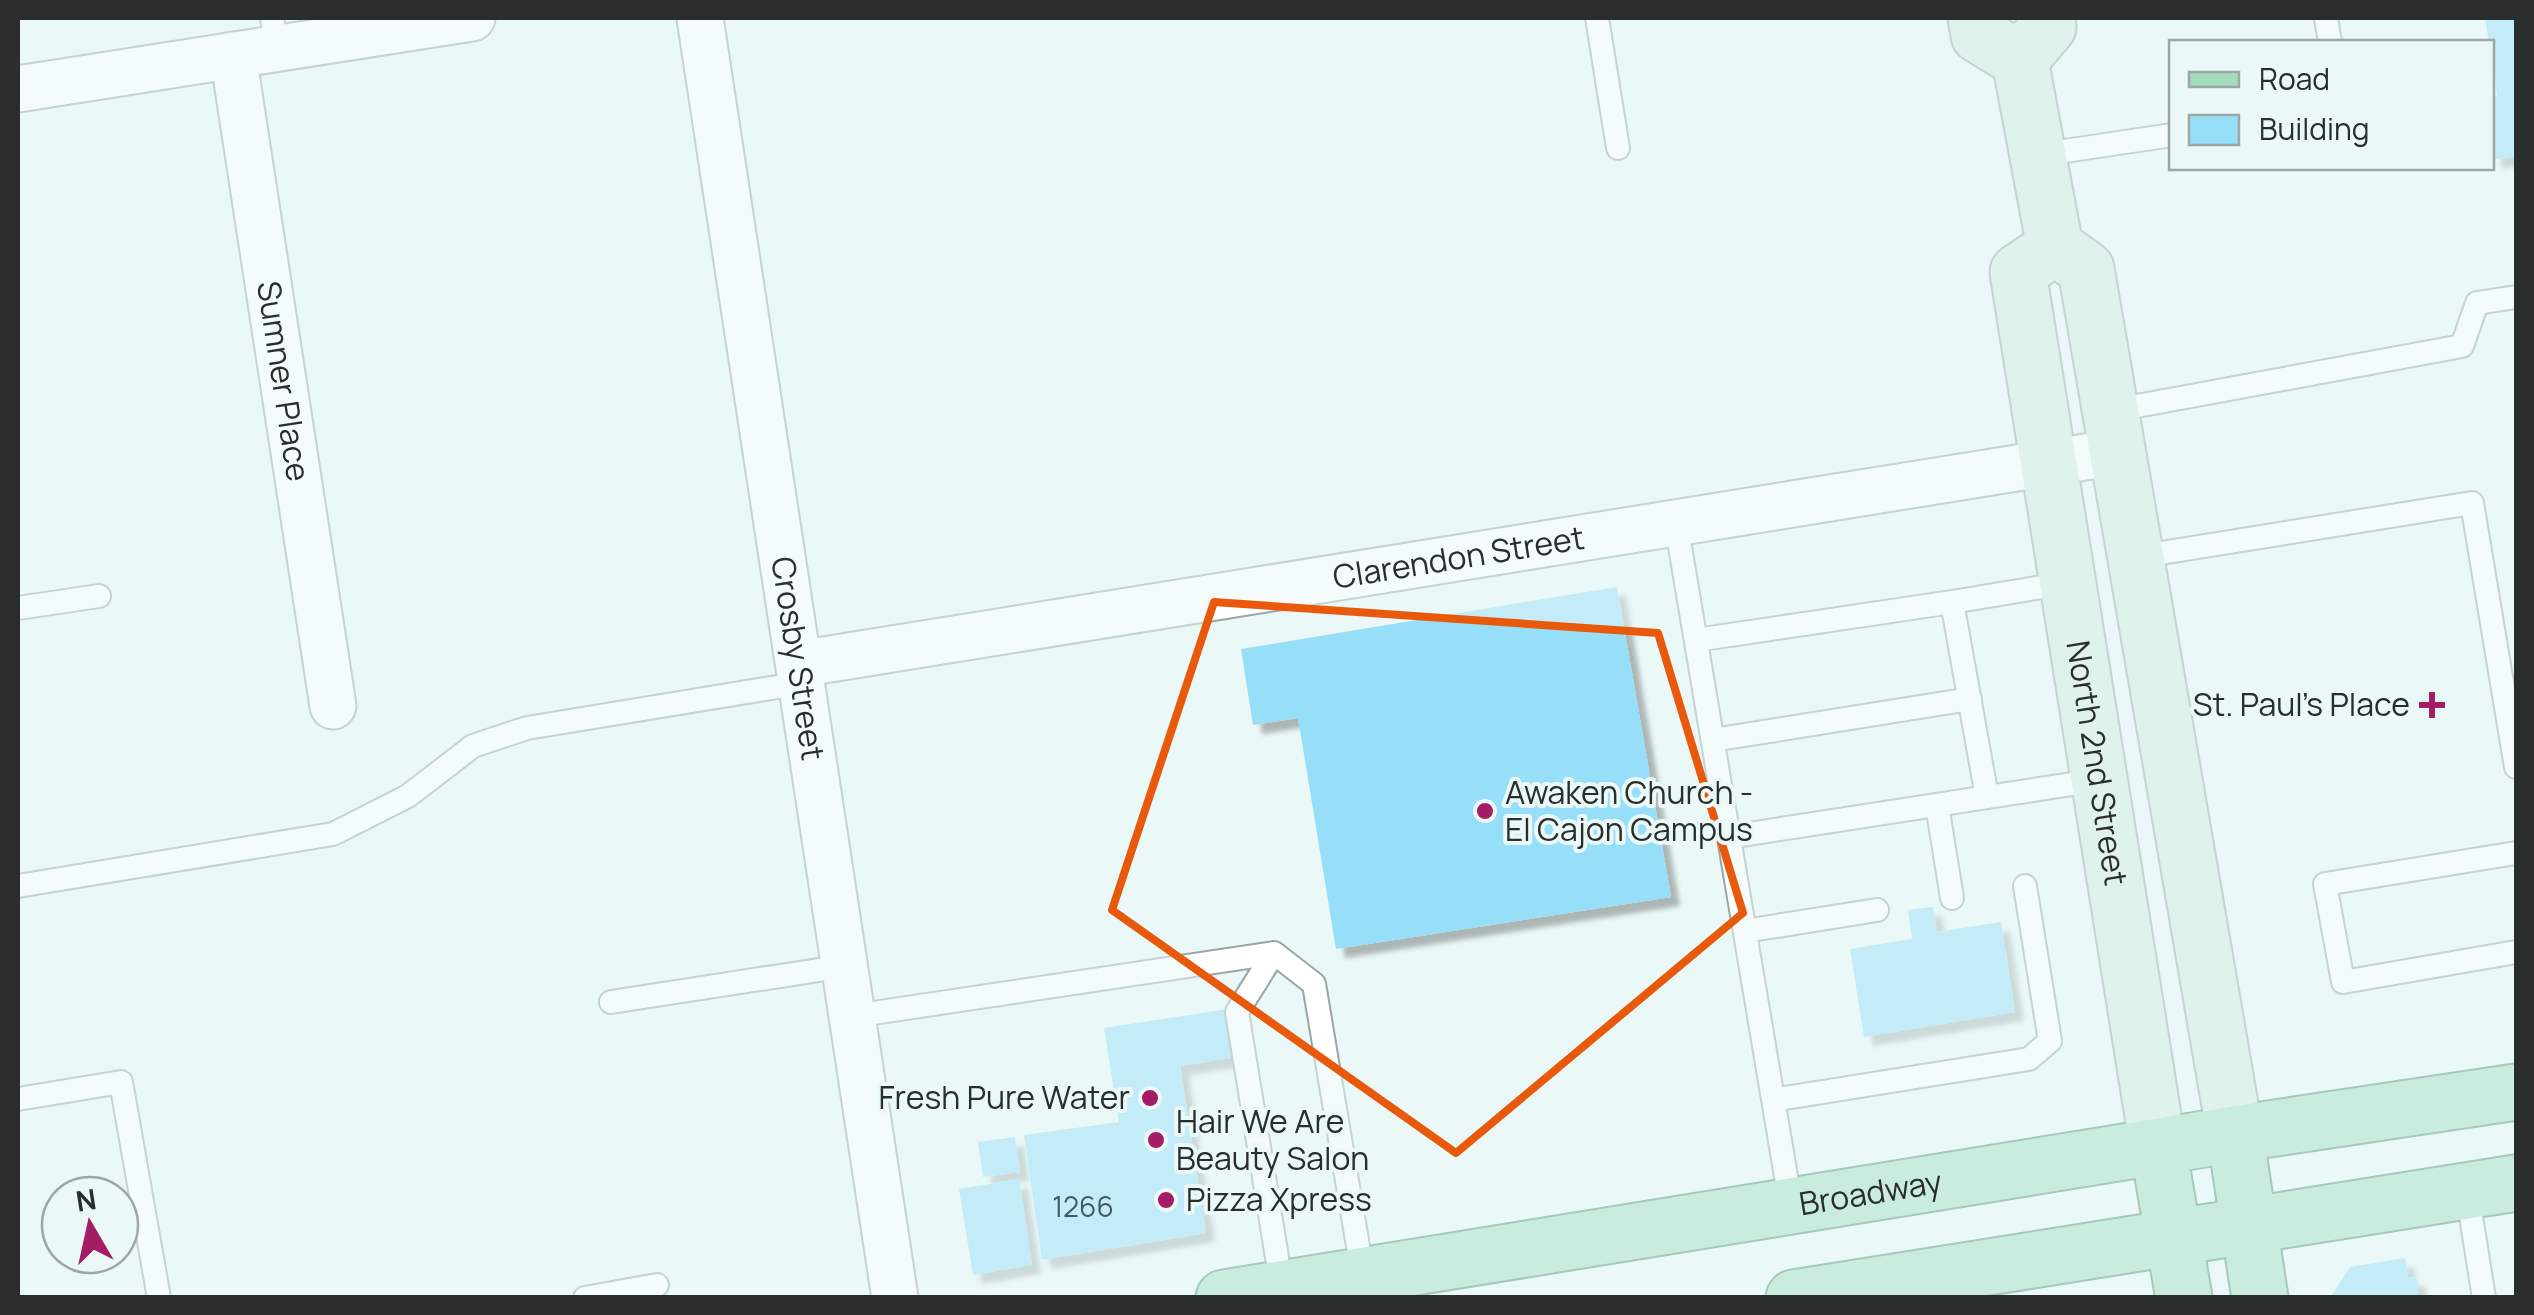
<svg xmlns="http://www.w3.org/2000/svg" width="2534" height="1315" font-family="Manrope,sans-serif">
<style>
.building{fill:#97def8;filter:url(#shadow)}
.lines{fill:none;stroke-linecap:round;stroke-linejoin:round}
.lane-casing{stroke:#99a6a5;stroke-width:26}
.street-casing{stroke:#99a6a5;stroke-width:49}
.secondary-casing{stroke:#99a6a5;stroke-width:59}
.primary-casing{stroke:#52916f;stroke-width:59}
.lane{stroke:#fff;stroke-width:22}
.street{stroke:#fff;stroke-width:45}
.secondary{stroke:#d2eede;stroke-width:55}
.primary{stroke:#a4ddbe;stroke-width:55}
.marked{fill:none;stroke:#e8590c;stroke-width:8;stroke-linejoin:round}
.poi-dot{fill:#a41c65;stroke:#eaf8f7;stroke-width:4}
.labels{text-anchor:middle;stroke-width:8;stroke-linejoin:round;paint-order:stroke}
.number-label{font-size:28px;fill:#445a60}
.street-label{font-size:32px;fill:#292e2d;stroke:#eaf8f7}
.poi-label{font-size:32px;fill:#292e2d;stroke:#eaf8f7;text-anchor:start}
</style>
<defs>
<filter id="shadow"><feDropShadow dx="9" dy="9" stdDeviation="2.5" flood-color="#0004"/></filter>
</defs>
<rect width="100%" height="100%" fill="#eaf8f7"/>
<path class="building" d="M2485 18H2516V156L2492 160V96H2497L2492 42H2489Z
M1617 587 1671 897 1336 949 1298 718 1253 725 1241 649Z
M1933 907 1937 932 2001 922 2015 1012 1864 1037 1850 949 1912 939 1908 910Z
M1235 1008 1243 1056 1180 1066 1206 1233 1042 1260 1024 1135 1119 1122 1104 1028Z
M1015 1137 1020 1172 983 1177 978 1142Z
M1019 1179 1032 1265 973 1275 959 1189Z
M2405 1258 2408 1278 2416 1277 2419 1298H2330L2350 1267Z"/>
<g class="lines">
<g class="lane-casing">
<path id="lane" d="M272 18 277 48
M1597 18 1618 148
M2326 18 2330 42
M2038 155 2172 135
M2110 411 2462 346 2477 303 2516 297
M1676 523 1791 1206
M2136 557 2472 503 2516 767
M18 608 99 596
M1696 640 1952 602
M1713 740 1970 699
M1987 797 1952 602 2066 583
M1937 805 1952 898
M1729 837 2098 780
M2516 853 2325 884 2343 982 2516 952
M18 886 333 834 408 796 473 746 527 728 802 683
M1745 931 1877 910
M1274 953 1237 1012 1282 1288
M611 1002 845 966
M853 1016 1274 953 1314 984 1363 1276
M18 1099 121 1082 159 1298
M1773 1100 2029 1059 2050 1041 2025 886
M2467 1191 2484 1298
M585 1298 657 1285"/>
</g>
<g class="street-casing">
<g id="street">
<path id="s1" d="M700 18 895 1298"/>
<path id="s2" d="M233 55 333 706"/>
<path d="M18 89 472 18"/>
<path id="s3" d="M799 664 2116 452"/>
</g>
</g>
<g class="secondary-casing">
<g id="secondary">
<path d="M1976 18 1979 35 2020 60 2055 247 2086 269 2235 1134"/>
<path d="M2020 60 2048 27 2047 18"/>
<path id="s4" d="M2055 247 2018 272 2158 1147"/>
</g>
</g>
<g class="primary-casing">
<g id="primary">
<path d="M2235 1134 2260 1298"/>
<path d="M2158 1147 2184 1298"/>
<path id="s5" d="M1224 1298 2235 1134 2516 1092"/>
<path d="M1794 1298 2516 1183"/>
</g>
</g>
<use href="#lane" class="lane"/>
<use href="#street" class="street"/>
<use href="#secondary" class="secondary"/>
<use href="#primary" class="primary"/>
</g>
<path d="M0 0H2534V1315H0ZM1214 602 1658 633 1743 913 1456 1153 1112 910Z" fill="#eaf8f7" fill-opacity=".55" fill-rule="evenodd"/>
<path class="marked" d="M1214 602 1658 633 1743 913 1456 1153 1112 910Z"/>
<g class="poi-dot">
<path d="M2427 690h10v10h10v10h-10v10h-10v-10h-10v-10h10z"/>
<circle cx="1485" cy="811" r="10"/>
<circle cx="1150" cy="1098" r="10"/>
<circle cx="1156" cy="1140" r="10"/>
<circle cx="1166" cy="1200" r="10"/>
</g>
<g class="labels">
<g class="number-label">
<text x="1083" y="1217">1266</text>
</g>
<g class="street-label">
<text dy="11" stroke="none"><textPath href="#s2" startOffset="330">Sumner Place</textPath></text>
<text dy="11" stroke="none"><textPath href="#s3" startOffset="668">Clarendon Street</textPath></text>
<text dy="11" stroke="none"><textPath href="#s1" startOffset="648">Crosby Street</textPath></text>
<text dy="11" stroke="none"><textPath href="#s4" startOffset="542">North 2nd Street</textPath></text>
<text dy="11" stroke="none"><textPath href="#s5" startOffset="655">Broadway</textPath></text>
</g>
<g class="poi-label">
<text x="2410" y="716" text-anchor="end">St. Paul's Place</text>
<text x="1505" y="804">Awaken Church -<tspan x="1505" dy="37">El Cajon Campus</tspan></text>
<text x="1130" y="1109" text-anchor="end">Fresh Pure Water</text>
<text x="1176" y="1133">Hair We Are<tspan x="1176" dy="37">Beauty Salon</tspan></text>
<text x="1186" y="1211">Pizza Xpress</text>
</g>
</g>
<rect width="2534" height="1315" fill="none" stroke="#292e2d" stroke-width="40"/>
<rect x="2169" y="40" width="325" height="130" fill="#eaf8f7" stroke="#9da7a6" stroke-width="2.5"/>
<rect x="2189" y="72" width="50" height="15" fill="#a4ddbe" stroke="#9da7a6" stroke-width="2.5"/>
<text x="2259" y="90" font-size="30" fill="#292e2d">Road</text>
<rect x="2189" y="115" width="50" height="30" fill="#97def8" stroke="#9da7a6" stroke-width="2.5"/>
<text x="2259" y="140" font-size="30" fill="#292e2d">Building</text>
<g transform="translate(90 1225) rotate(351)"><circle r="48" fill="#eaf8f7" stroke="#9da7a6" stroke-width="2.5"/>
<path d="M0-8L18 38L0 25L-18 38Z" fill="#a41c65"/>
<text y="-15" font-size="28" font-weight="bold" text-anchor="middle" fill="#292e2d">N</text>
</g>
</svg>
